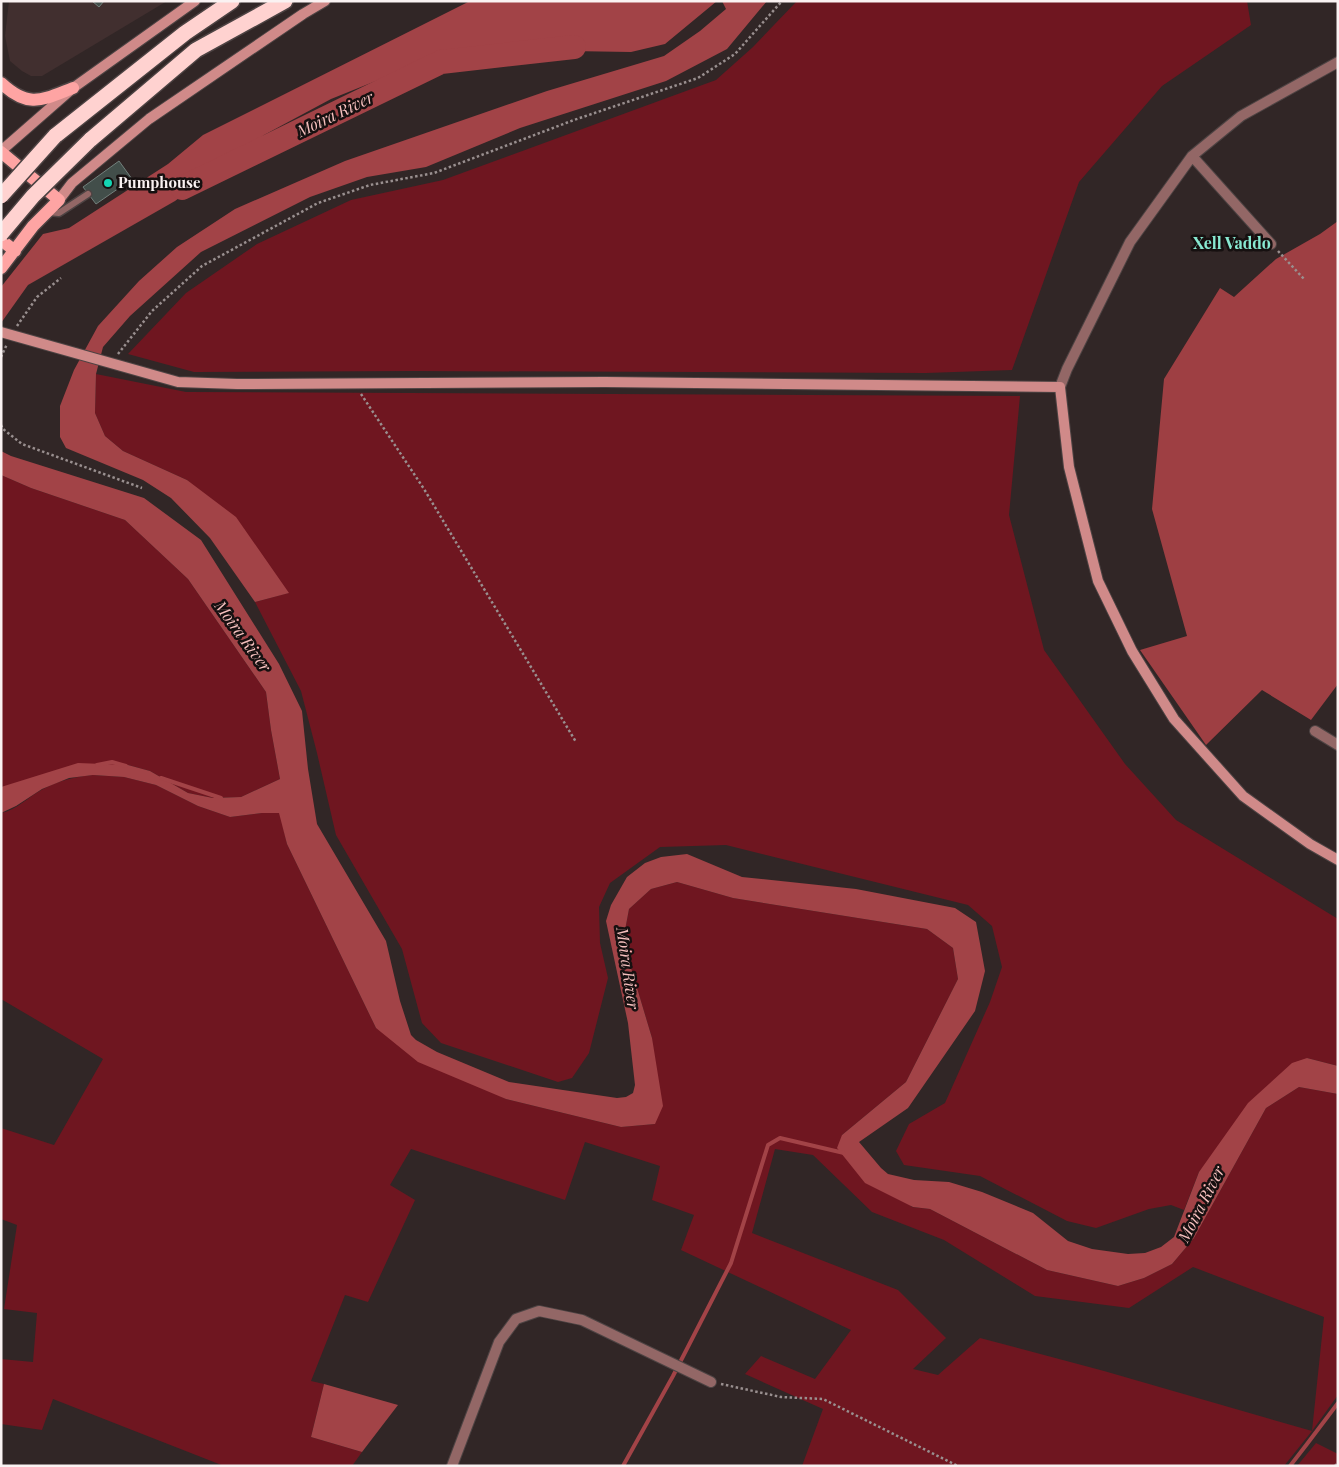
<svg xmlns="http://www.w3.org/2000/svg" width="1339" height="1467" font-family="'Playfair Display',serif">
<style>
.built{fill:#412f2f}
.green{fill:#6f1620;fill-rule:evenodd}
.forest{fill:#9e3f43}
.water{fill:#a24347}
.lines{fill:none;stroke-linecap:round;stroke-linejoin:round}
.stream{stroke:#a24347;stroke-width:4}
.river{stroke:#a24347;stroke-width:24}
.building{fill:#424e4a;stroke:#72807c}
.lane-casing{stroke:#4d4343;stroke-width:9}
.street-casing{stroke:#4d4343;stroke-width:12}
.secondary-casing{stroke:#4d4343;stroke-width:12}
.primary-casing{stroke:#4d4343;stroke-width:15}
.highway-casing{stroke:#4d4343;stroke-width:18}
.path{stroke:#998f8f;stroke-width:2.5;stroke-dasharray:2.5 2.5;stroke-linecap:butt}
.lane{stroke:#936766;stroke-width:6}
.street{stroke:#936766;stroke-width:10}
.secondary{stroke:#d08a89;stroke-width:10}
.primary{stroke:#fea4a3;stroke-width:12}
.highway{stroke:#ffd2d0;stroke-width:15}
.highway-bridge-casing{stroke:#4d4343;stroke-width:18;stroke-linecap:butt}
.highway-bridge{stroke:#ffd2d0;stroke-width:15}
.poi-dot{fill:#14d5b3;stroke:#161010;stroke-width:2}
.labels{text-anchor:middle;stroke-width:5;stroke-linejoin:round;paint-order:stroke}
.poi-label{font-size:15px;font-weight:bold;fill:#faf2f2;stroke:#161010;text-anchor:start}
.water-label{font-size:16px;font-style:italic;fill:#f6c0be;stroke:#161010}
.neighbourhood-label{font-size:16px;font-weight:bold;fill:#88ead2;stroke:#161010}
</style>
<rect width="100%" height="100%" fill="#312626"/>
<path class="built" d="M9 1H167L42 76H31L22 71 10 61 5 36Z"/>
<path class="green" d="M797 1H1247L1251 25 1162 86 1079 182 1012 370 926 373 413 371 194 372 128 354 186 293 257 244 351 200 443 180 716 80 753 47Z
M96 374 186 392 1020 396 1009 515 1044 650 1125 764 1176 820 1338 919V1066L1307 1058 1199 1172 1184 1210 1171 1205 1149 1209 1096 1228 1067 1221 980 1176 904 1165 896 1151 909 1124 945 1103 990 1002 1002 967 992 926 968 905 726 845 660 847 610 883 599 907 600 943 608 978 589 1053 572 1078 558 1082 441 1043 422 1023 402 949 336 835 317 753 301 691 255 602 288 593 187 480 123 451 105 436 95 413Z
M1 475 31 488 125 520 188 579 266 692 271 730 280 779 241 797 213 798 188 793 150 771 128 765 1 787Z
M93 775 124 777 156 785 198 806 230 817 262 813H280L287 844 376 1028 506 1099 621 1127 655 1124 652 1038 623 941 629 909 651 889 677 882 733 898 927 929 953 948 958 979 906 1082 842 1135 912 1207 930 1209 1047 1270 1118 1286 1144 1278 1172 1264 1194 1238 1266 1108 1299 1087 1338 1094V1395L1312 1431 1284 1466H802L823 1409 745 1374 761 1356 815 1379 851 1330 681 1250 694 1215 652 1200 660 1166 585 1142 565 1200 411 1149 390 1185 415 1200 368 1302 345 1295 311 1381 324 1384 311 1437 362 1452 352 1466H224L53 1399 42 1430 1 1424V1359L33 1362 37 1313 4 1309 17 1225 1 1219V1128L54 1145 103 1059 1 999V813C17 810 29 796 43 789 60 780 74 777 93 775ZM775 1149 813 1155 872 1212 944 1240 1035 1296 1129 1308 1193 1267 1324 1317 1312 1431 1104 1371 980 1338 938 1375 913 1369 946 1338 898 1290 752 1233Z
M1316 1443 1338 1454V1466H1297Z"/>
<path class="forest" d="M1338 221V684L1311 720 1262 690 1206 745 1140 650 1187 636 1152 509 1164 379 1220 288 1234 297 1276 259 1320 234Z"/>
<path class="water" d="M470 1H717L665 44 631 52 507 50 433 58 331 99 264 135 175 201 28 285 1 323V287L43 234 69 228 168 164 203 135Z
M722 1H767L727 49 666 81 520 128 426 167 367 177 310 197 201 252 130 316 103 347 96 374 95 413 105 436 123 451 187 480 236 517 289 593 255 602 210 538 171 498 143 480 66 448 60 437V406L74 370 98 326 139 281 177 247 235 209 345 161 547 91 664 56 700 31 726 9Z
M1 451 11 456 144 498 201 540 279 664 302 711 308 769 317 824 386 941 400 1001 411 1035 416 1040 437 1052 509 1082 617 1098 626 1097 633 1093 635 1085 628 1023 606 921 611 905 627 877 645 863 661 857 687 854 742 877 856 889 955 908 976 922 985 971 975 1011 908 1108 859 1142 881 1168 888 1174 914 1180 949 1182 982 1192 1033 1213 1068 1241 1092 1249 1128 1254 1145 1253 1161 1247 1174 1237 1199 1172 1248 1103 1292 1063 1307 1058 1338 1066V1094L1299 1087 1266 1108 1194 1238 1172 1264 1144 1278 1118 1286 1047 1270 930 1209 913 1207 865 1183 837 1148 842 1135 906 1082 958 979 953 948 927 929 733 898 677 882 651 889 629 909 623 941 652 1038 663 1106 655 1124 621 1127 506 1099 418 1062 376 1028 287 844 279 813H262L230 817 198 806 156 785 124 777 93 775 69 778 42 789 16 806 1 813V787L78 763 128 765 150 771 188 793 213 798 241 797 280 779 271 730 266 692 188 579 125 520 31 488 1 475Z
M324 1384 398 1405 362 1452 311 1437Z"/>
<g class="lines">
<path class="stream" d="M97 765 112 762 126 766
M161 778 221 798
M623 1466 673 1376 731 1263 768 1145 780 1138 844 1153
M1290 1466 1307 1444 1338 1403"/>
<path class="river" d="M182 188 441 62 574 47"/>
</g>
<path class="building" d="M92 1H104L99 7Z
M119 161 132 179 96 204 83 187Z"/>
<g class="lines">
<g class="lane-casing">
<path id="lane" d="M48 212 59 213 88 194"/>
</g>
<g class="street-casing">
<path id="street" d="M1192 156 1271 244
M1060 387 1067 369 1130 242 1192 156 1241 116 1338 62
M1315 731 1338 745
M452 1466 499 1342 516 1319 539 1311 582 1320 711 1382"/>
</g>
<g class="secondary-casing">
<path id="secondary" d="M1 151 73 88 195 1
M59 200 72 183 149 119 303 14 325 1
M1 332 178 382 237 384 605 382 1060 387 1069 467 1098 581 1132 651 1174 719 1243 796 1310 844 1338 860"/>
</g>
<g class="primary-casing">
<path id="primary" d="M1 83C29 109 42 100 73 88
M1 152 59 200 33 226 1 268
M1 240 15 251"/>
</g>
<g class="highway-casing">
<path id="highway" d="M55 136 185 33 232 1
M90 140 196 50 285 1"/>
</g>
<path class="path" d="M1278 251 1304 279
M17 326 37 297 61 278
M118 354 152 311 202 266 318 203 370 185 434 173 574 120 698 78 735 54 782 1
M1 357 7 344
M361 394 424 489 576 742
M1 425 3 429 22 444 142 488
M721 1384 781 1397 823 1399 958 1466
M1335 1466 1338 1463"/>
<use href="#lane" class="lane"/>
<use href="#street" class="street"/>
<use href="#secondary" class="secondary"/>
<use href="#primary" class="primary"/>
<use href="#highway" class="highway"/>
<g class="highway-bridge-casing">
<path id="highway-bridge" d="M1 196 55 136
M1 234 33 196 90 140"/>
</g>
<use href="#highway-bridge" class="highway-bridge"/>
</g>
<circle class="poi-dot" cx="108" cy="183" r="5"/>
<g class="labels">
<g class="poi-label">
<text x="118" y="188">Pumphouse</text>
</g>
<g class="water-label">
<text transform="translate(335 114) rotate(-26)" y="6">Moira River</text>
<text transform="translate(243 636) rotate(54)" y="6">Moira River</text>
<text transform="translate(628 968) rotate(82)" y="6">Moira River</text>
<text transform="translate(1201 1204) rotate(-63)" y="6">Moira River</text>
</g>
<g class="neighbourhood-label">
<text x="1232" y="249">Xell Vaddo</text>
</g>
</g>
<rect width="1339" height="1467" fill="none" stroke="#faf2f2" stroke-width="5"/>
</svg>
